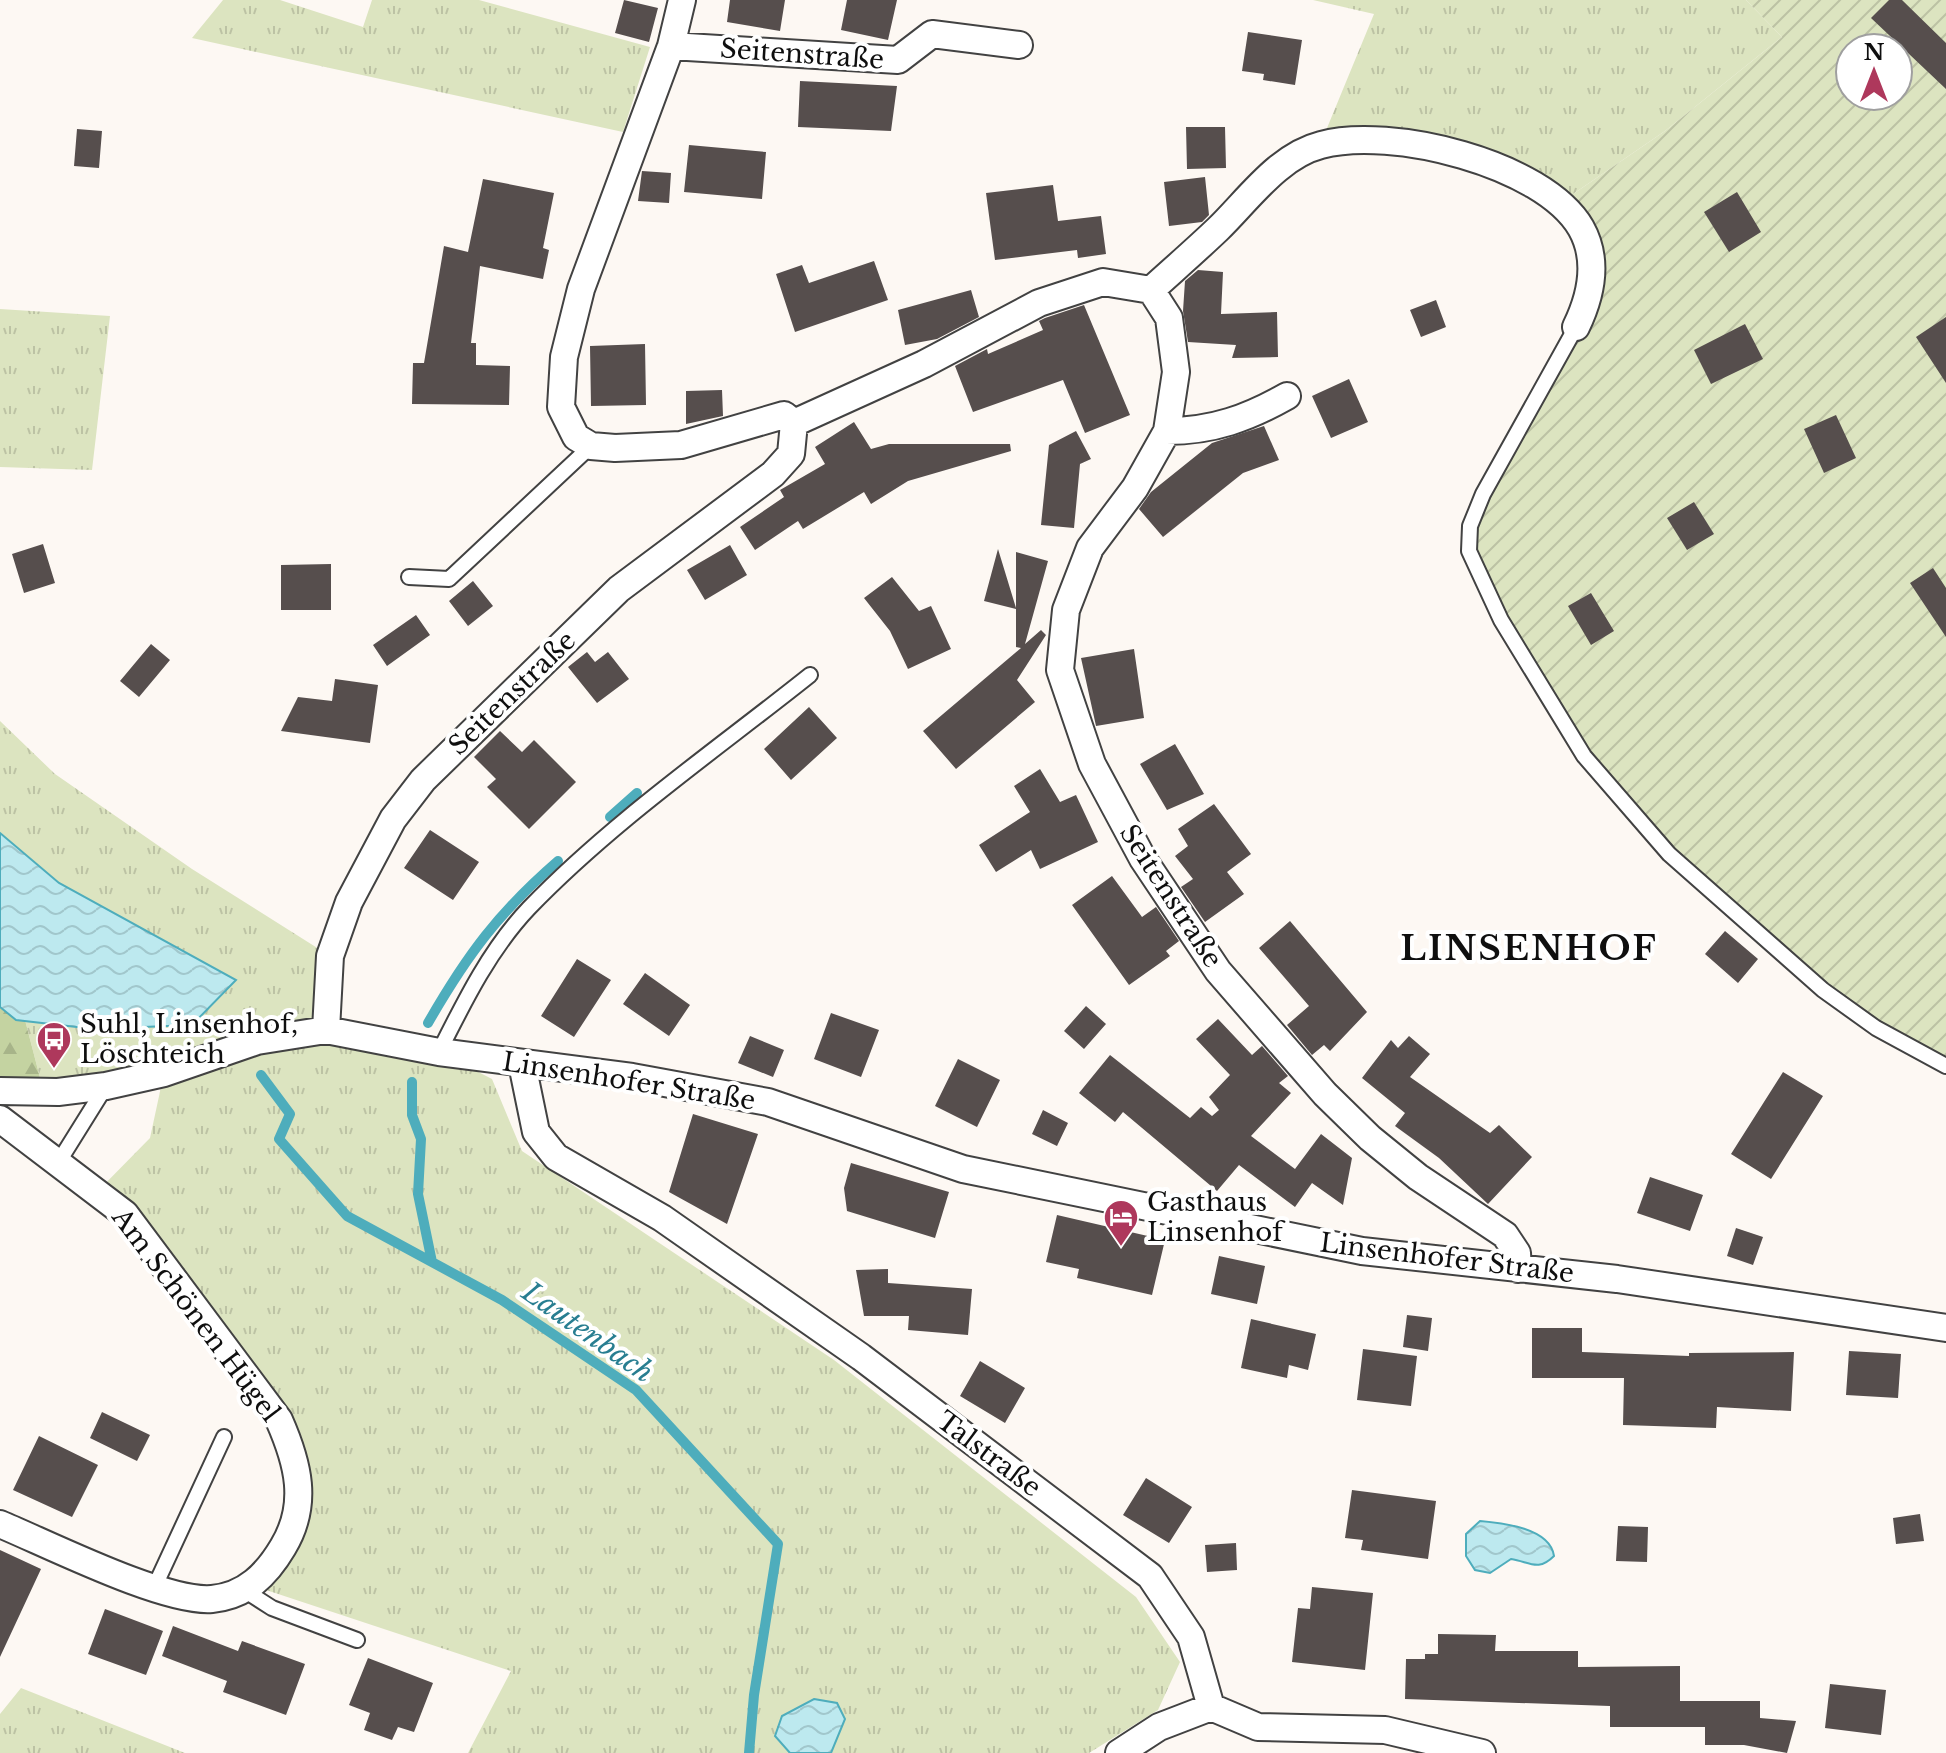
<svg xmlns="http://www.w3.org/2000/svg" width="1946" height="1753" font-family="'Libre Baskerville',serif">
<style>
.grass{fill:url(#grass-tufts)}
.forest{fill:url(#forest-firs)}
.garden{fill:url(#garden-furrows);fill-rule:evenodd}
.water{fill:url(#water-waves);stroke:#4eadbc;stroke-width:2}
.lines{fill:none;stroke-linecap:round;stroke-linejoin:round}
.stream{stroke:#4eadbc;stroke-width:10}
.building{fill:#564e4d}
.lane-casing{stroke:#424242;stroke-width:18}
.street-casing{stroke:#424242;stroke-width:30}
.lane{stroke:#fff;stroke-width:14}
.street{stroke:#fff;stroke-width:26}
.labels{text-anchor:middle;stroke-width:8;stroke-linejoin:round;paint-order:stroke}
.street-label{font-size:26px;fill:#0f0f0f;stroke:#fff}
.poi-label{font-size:26px;fill:#0f0f0f;stroke:#fff;text-anchor:start}
.water-label{font-size:28px;font-style:italic;fill:#287e91;stroke:#fff}
.district-label{font-size:34px;font-weight:bold;letter-spacing:2px;fill:#0f0f0f;stroke:#fff}
</style>
<defs>
<pattern id="grass-tufts" width="24" height="20" patternUnits="userSpaceOnUse" patternTransform="scale(2)"><rect width="24" height="20" fill="#dce4c0"/><path d="M3 7l-1-3M5 7V3M7 7l1-3M15 17l-1-3M17 17v-4M19 17l1-3" fill="none" stroke="#bcc2a4"/></pattern>
<pattern id="forest-firs" width="22" height="20" patternUnits="userSpaceOnUse" patternTransform="scale(2)"><rect width="22" height="20" fill="#c4d3a1"/><path d="M5 1l3.5 6h-7zM16 11l3.5 6h-7z" fill="#a7b489"/></pattern>
<pattern id="garden-furrows" width="10" height="10" patternUnits="userSpaceOnUse" patternTransform="scale(2)"><rect width="10" height="10" fill="#dce4c0"/><path d="M-1 1l2-2M0 10L10 0M9 11l2-2" fill="none" stroke="#bcc2a4"/></pattern>
<pattern id="water-waves" width="16" height="10" patternUnits="userSpaceOnUse" patternTransform="scale(2)"><rect width="16" height="10" fill="#bde9ef"/><path d="M0 5q4-4 8 0t8 0" fill="none" stroke="#a1c7cc"/></pattern>
</defs>
<rect width="100%" height="100%" fill="#fdf8f3"/>
<path class="grass" d="M223 0H280L363 27 372 0H479L650 47 623 132 192 38Z
M1313 0H1746L1782 37 1665 131 1560 203 1476 159 1320 145 1374 14Z
M0 309 110 316 92 470 0 467Z
M0 721 55 774 192 869 330 956 327 1030 439 1052 492 1079 522 1151 834 1360 1136 1597 1180 1662 1158 1710 1089 1753H468L511 1671 248 1584 288 1511 291 1487 271 1426 120 1224 92 1197 150 1138 164 1073 44 1093 25 1020 94 1029 236 980 59 883 0 833Z
M21 1688 185 1753H0V1714Z"/>
<path class="forest" d="M0 1007 16 1020H25L44 1093 0 1091Z"/>
<path class="garden" d="M1746 0H1946V1066L1876 1028 1669 854 1584 756 1469 551 1470 526 1576 327 1592 264 1560 203 1665 131 1782 37ZM1850 48H1898V96H1850Z"/>
<path class="water" d="M0 833 59 883 236 980 192 1025 94 1029 16 1020 0 1007Z
M1480 1521C1503 1523 1550 1528 1554 1556 1538 1572 1530 1562 1511 1559L1490 1573 1475 1570 1466 1556V1534Z
M814 1699 837 1703 845 1719 831 1753H790L775 1736 782 1716Z"/>
<g class="lines">
<path class="stream" d="M610 817 637 793
M428 1023C467 955 499 912 558 861
M261 1075 290 1114 279 1139 347 1216 502 1300 636 1390 778 1544 754 1695 749 1753
M412 1082V1115L421 1139 418 1194 432 1262"/>
</g>
<path class="building" d="M624 0 658 8 649 42 615 33Z
M730 0H785L780 31 727 22Z
M847 0H897L888 40 841 30Z
M1889 0H1902L1946 43V89L1871 18Z
M1248 32 1302 40 1295 85 1263 80 1264 74 1242 71Z
M800 81 897 86 891 131 798 127Z
M1186 127H1225L1226 168 1187 169Z
M77 129 102 131 99 168 74 166Z
M689 145 766 152 762 199 684 192Z
M642 171 671 173 669 203 638 201Z
M1205 177 1209 215 1202 222 1169 226 1164 182Z
M483 179 554 193 543 248 549 250 543 279 480 266 471 343H476V365L510 366 509 405 412 404 413 363H424L444 246 468 252Z
M1053 185 1058 221 1101 216 1106 254 1078 258 1077 250 995 260 986 193Z
M1737 192 1761 232 1729 252 1704 212Z
M874 261 888 300 795 332 776 274 802 265 809 283Z
M1198 270 1223 272 1221 314 1277 312 1278 357 1232 358 1236 345 1188 342 1183 311 1185 281Z
M971 290 979 317 937 339 905 345 898 310Z
M1436 300 1446 327 1421 337 1410 310Z
M1084 305 1130 415 1085 433 1063 380 973 412 955 366 987 349 988 354 1043 330 1039 321 1045 318Z
M1946 317V383L1916 337Z
M1745 324 1763 359 1711 384 1694 350Z
M645 344 646 405 591 406 590 346Z
M1349 379 1368 422 1331 438 1312 396Z
M722 390 723 416 686 424V391Z
M1836 415 1856 458 1824 473 1804 429Z
M854 422 871 449 889 444H1010L1011 451 908 481 871 504 864 492 803 529 798 521 755 550 740 527 784 497 780 490 825 464 815 447Z
M1264 426 1279 460 1243 473 1163 537 1139 509 1151 492 1212 443Z
M1076 431 1091 459 1080 464 1074 528 1041 525 1049 445Z
M1694 502 1714 534 1687 550 1667 518Z
M43 544 55 583 24 593 12 554Z
M730 545 747 575 705 600 687 570Z
M998 549 1016 608V552L1048 561 1025 644 1041 630 1046 635 1017 680 1035 702 956 769 923 731 1021 648 1016 647V609L984 601Z
M331 564V610H281V565Z
M1933 568 1946 588V637L1910 583Z
M892 577 919 611 931 606 951 649 908 669 890 631 864 598Z
M473 581 493 606 468 626 449 601Z
M1591 593 1614 631 1591 645 1568 606Z
M416 615 430 635 387 666 373 645Z
M151 644 170 660 139 697 120 681Z
M1134 649 1144 718 1096 726 1081 658Z
M587 652 595 662 608 652 629 679 597 703 568 667Z
M335 679 378 685 370 743 281 731 298 697 332 701Z
M809 707 837 738 791 780 764 749Z
M500 731 522 752 534 740 576 782 529 829 487 787 496 779 474 757Z
M1175 744 1204 794 1167 810 1140 764Z
M1040 769 1060 802 1076 795 1098 842 1040 869 1031 850 996 872 979 845 1030 812 1014 786Z
M1214 804 1251 854 1227 872 1244 894 1205 922 1181 887 1193 879 1175 856 1188 846 1178 829Z
M430 830 479 862 453 900 404 868Z
M1112 876 1142 917 1156 907 1179 941 1166 951 1170 956 1129 985 1072 905Z
M1290 921 1367 1012 1330 1051 1324 1045 1312 1055 1287 1025 1309 1006 1259 948Z
M1725 931 1758 959 1738 983 1705 954Z
M577 959 611 980 574 1037 541 1016Z
M645 973 690 1005 669 1036 623 1004Z
M1086 1006 1106 1024 1084 1049 1064 1031Z
M831 1013 879 1030 861 1077 814 1059Z
M1218 1019 1252 1055 1262 1046 1288 1076 1279 1083 1291 1093 1251 1136 1295 1169 1321 1134 1352 1158 1343 1205 1312 1183 1295 1207 1239 1165 1217 1191 1123 1112 1115 1122 1079 1093 1110 1055 1190 1118 1201 1107 1212 1116 1219 1110 1209 1097 1230 1075 1196 1039Z
M750 1036 784 1050 773 1077 738 1063Z
M1409 1036 1430 1054 1410 1077 1490 1133 1499 1125 1532 1157 1488 1204 1439 1158 1395 1126 1405 1113 1362 1078 1391 1040 1398 1048Z
M958 1059 1000 1080 977 1127 935 1106Z
M1783 1072 1823 1096 1771 1179 1731 1154Z
M1043 1110 1068 1123 1057 1146 1032 1134Z
M693 1114 758 1134 727 1224 669 1192Z
M851 1163 949 1192 935 1238 847 1211 844 1188Z
M1650 1177 1703 1195 1690 1231 1637 1213Z
M1057 1215 1165 1240 1152 1295 1077 1278 1079 1269 1046 1262Z
M1736 1228 1763 1237 1753 1265 1727 1256Z
M1219 1256 1265 1266 1257 1304 1211 1294Z
M888 1269V1283L972 1289 968 1335 908 1330 909 1316H864L856 1270Z
M1407 1315 1432 1318 1428 1351 1403 1347Z
M1251 1319 1316 1334 1308 1370 1289 1365 1287 1378 1241 1368Z
M1532 1328H1582V1352L1689 1356V1353L1794 1352 1791 1411 1717 1407 1716 1428 1623 1425 1624 1378H1532Z
M1363 1349 1417 1356 1411 1406 1357 1400Z
M1849 1351 1901 1354 1898 1398 1846 1395Z
M980 1361 1025 1388 1005 1423 960 1396Z
M102 1412 150 1435 137 1461 90 1438Z
M39 1436 98 1465 72 1517 13 1490Z
M1146 1478 1192 1507 1169 1543 1123 1515Z
M1352 1490 1436 1501 1428 1559 1361 1550 1363 1540 1345 1538Z
M1920 1514 1924 1541 1896 1544 1893 1518Z
M1618 1526 1648 1527 1647 1562 1616 1561Z
M1236 1543 1237 1570 1207 1572 1205 1545Z
M0 1550 41 1569 0 1657Z
M1312 1587 1373 1593 1365 1670 1292 1662 1298 1608 1310 1609Z
M105 1609 163 1631 146 1675 88 1654Z
M173 1626 238 1651 242 1641 305 1664 286 1715 223 1692 227 1681 162 1656Z
M1438 1634 1496 1635 1495 1651H1578V1667L1680 1666V1701H1760V1718L1796 1721 1787 1753 1744 1745H1705V1727H1610V1706L1405 1699 1406 1659H1425V1654H1438Z
M368 1658 433 1683 414 1732 398 1727 392 1740 364 1730 370 1713 349 1705Z
M1830 1684 1886 1690 1881 1735 1825 1728Z"/>
<g class="lines">
<g class="lane-casing">
<path id="lane" d="M1576 327 1483 494 1470 526 1469 551 1501 620 1584 756 1669 854 1823 990 1876 1028 1946 1066
M409 577 449 579 591 446
M439 1052C464 1002 490 949 529 908 613 821 716 750 810 675
M58 1163 106 1086
M154 1588 224 1437
M244 1590 272 1608 357 1640"/>
</g>
<g class="street-casing">
<path id="street" d="M682 0 671 46 581 289 564 357 561 407 576 437 591 446 615 448 681 445 784 415 794 423
M671 46 898 60 932 34 1019 45
M1151 290C1173 270 1196 250 1218 229 1248 200 1278 156 1321 145 1390 126 1543 163 1581 228 1599 260 1591 296 1576 327
M1167 431C1213 431 1248 418 1287 396
M326 1030 330 956 349 902 393 819 423 780 619 589 773 474 791 454 794 423 924 364 1039 303 1103 282 1151 290 1169 318 1176 372 1167 431 1135 488 1090 548 1066 610 1060 670 1092 764 1143 859 1218 971 1325 1094 1370 1138 1418 1177 1505 1235 1517 1253 1518 1269
M522 1064 536 1132 556 1157 662 1218 861 1357 1150 1576 1191 1637 1211 1707 1258 1727 1385 1730 1482 1753
M0 1091 58 1092 106 1086 164 1073 257 1041 326 1030 439 1052 632 1077 768 1102 963 1169 1362 1251 1617 1279 1946 1328
M0 1119 125 1214 279 1420C298 1463 309 1504 283 1547 267 1574 246 1596 212 1599 165 1603 48 1544 0 1524
M1119 1753 1159 1727 1211 1707"/>
</g>
<use href="#lane" class="lane"/>
<use href="#street" class="street"/>
</g>
<defs>
<g id="bus-pin" transform="scale(1.8)"><path d="M0 17L-7.5 6A9.5 9.5 0 1 1 7.5 6Z" fill="#ae385c" stroke="#fff"/><path d="M-5-6H5V4H4V6H2V4H-2V6H-4V4H-5ZM-3.5-4V0h7V-4ZM-3.5 1.2v1.5H-2V1.2ZM2 1.2v1.5H3.5V1.2Z" fill="#fff"/></g>
<g id="hotel-pin" transform="scale(1.8)"><path d="M0 17L-7.5 6A9.5 9.5 0 1 1 7.5 6Z" fill="#ae385c" stroke="#fff"/><path d="M-6-4.5h1.5V1H6V5H4.5V3h-9V5H-6ZM-4 0a1.8 1.8 0 1 1 3.6 0ZM.5 0V-2.5h3Q6-2.5 6 0Z" fill="#fff"/></g>
</defs>
<g fill-rule="evenodd">
<use href="#bus-pin" x="54" y="1039"/>
<use href="#hotel-pin" x="1121" y="1217"/>
</g>
<g class="labels">
<g class="street-label">
<text transform="translate(802 54) rotate(4)" y="9">Seitenstraße</text>
<text transform="translate(512 693) rotate(-44)" y="9">Seitenstraße</text>
<text transform="translate(1171 896) rotate(57)" y="9">Seitenstraße</text>
<text transform="translate(629 1081) rotate(9)" y="9">Linsenhofer Straße</text>
<text transform="translate(1447 1258) rotate(7)" y="9">Linsenhofer Straße</text>
<text transform="translate(196 1315) rotate(53)" y="9">Am Schönen Hügel</text>
<text transform="translate(989 1454) rotate(37)" y="9">Talstraße</text>
</g>
<g class="poi-label">
<text x="80" y="1033">Suhl, Linsenhof,<tspan x="80" dy="30">Löschteich</tspan></text>
<text x="1147" y="1211">Gasthaus<tspan x="1147" dy="30">Linsenhof</tspan></text>
</g>
<g class="water-label">
<text transform="translate(588 1332) rotate(35)" y="10">Lautenbach</text>
</g>
<g class="district-label">
<text x="1529" y="960">LINSENHOF</text>
</g>
</g>
<g transform="translate(1874 72)"><circle r="38" fill="#ffffff" stroke="#9f9f9f" stroke-width="2"/>
<path d="M0-6L14 30L0 20L-14 30Z" fill="#ae385c"/>
<text y="-12" font-size="22" font-weight="bold" text-anchor="middle" fill="#0f0f0f">N</text>
</g>
</svg>
